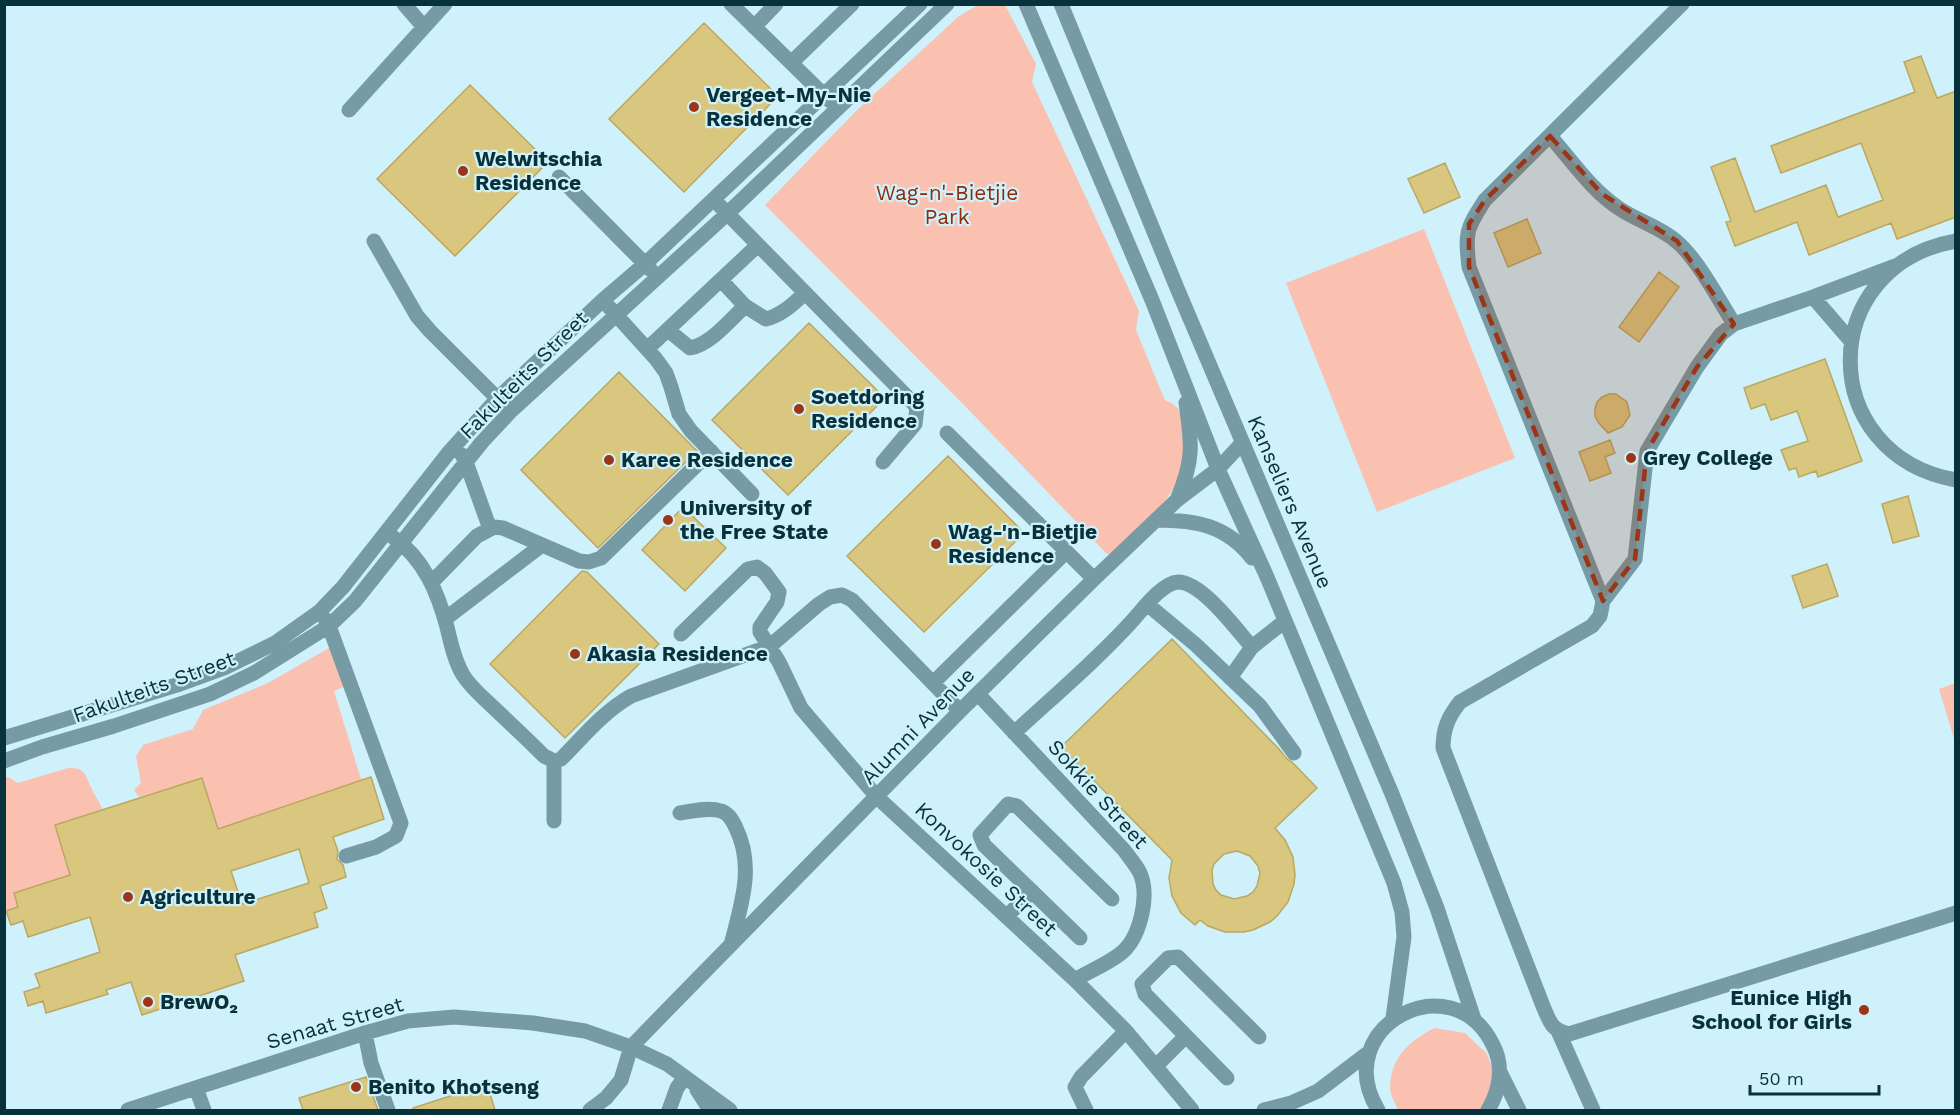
<svg xmlns="http://www.w3.org/2000/svg" width="1960" height="1115" font-family="'Work Sans',sans-serif">
<style>
.green{fill:#fac1b1}
.building{fill:#d9c77f;stroke:#baa861;stroke-width:1.5;fill-rule:evenodd}
.lines{fill:none;stroke-linecap:round;stroke-linejoin:round}
.minor{stroke:#769ba4;stroke-width:15}
.marked{fill:#9c3517;fill-opacity:0.2;stroke:#9c3517;stroke-width:4.5;stroke-dasharray:12 8;stroke-linejoin:round}
.poi-dot{fill:#9c3517;stroke:#cff1fb;stroke-width:2}
.labels{text-anchor:middle;stroke-width:4.5;stroke-linejoin:round;paint-order:stroke}
.poi-label{font-size:21px;font-weight:bold;fill:#08323b;stroke:#cff1fb;text-anchor:start}
.park-label{font-size:21px;fill:#902b0b;stroke:#cff1fb}
.street-label{font-size:21px;fill:#08323b;stroke:#cff1fb}
</style>
<rect width="100%" height="100%" fill="#cff1fb"/>
<path class="green" d="M978 5H1005L1036 64 1032 82 1139 311 1136 330 1161 391 1165 400C1180 406 1181 413 1184 428 1198 483 1147 519 1113 554H1107L964 405 765 205 856 111 959 16Z
M1424 229 1515 458 1377 512 1286 283Z
M336 644 348 685 334 691 361 779 371 777 215 830 213 812 202 778 139 797 134 790 141 783 136 756 143 745 193 729 203 710 268 683Z
M1955 683H1956L1955 742 1939 689Z
M68 768C86 768 84 773 91 787 94 795 99 800 102 809L55 825 65 858 75 874 18 907 5 912 4 778 8 777 18 783Z
M1434 1028 1465 1033 1487 1054 1497 1081 1488 1104 1480 1110H1398C1396 1104 1390 1095 1390 1088 1391 1056 1409 1042 1434 1028Z"/>
<path class="building" d="M704 23 778 96 684 192 609 119Z
M1921 56 1937 98 1956 91V217L1897 239 1891 223 1809 255 1797 222 1735 246 1726 222 1731 221 1711 167 1735 158 1755 212 1826 185 1838 217 1883 200 1861 143 1781 173 1771 146 1915 92 1904 62Z
M470 85 548 162 455 256 377 179Z
M1445 163 1460 197 1424 213 1408 179Z
M1527 219 1541 253 1508 267 1494 233Z
M1659 272 1679 287 1639 342 1619 327Z
M809 323 885 398 788 495 712 420Z
M1825 359 1862 461 1818 477 1816 471 1799 477 1796 468 1789 470 1781 450 1808 441 1797 411 1771 420 1765 404 1751 409 1744 388Z
M619 372 697 451 598 548 521 470Z
M1609 394H1616L1627 402 1630 415 1622 427 1608 433 1598 422 1595 416V409L1597 402 1602 397Z
M1610 440 1615 453 1605 457 1611 473 1590 481 1579 452Z
M948 456 1024 533 924 632 847 556Z
M1908 496 1919 536 1893 543 1882 504Z
M683 507 726 548 685 591 642 550Z
M1827 564 1838 596 1803 608 1792 576Z
M582 571 587 572 659 644 565 738 490 664Z
M1172 639 1279 749 1287 759 1292 762 1317 788 1275 828 1285 840 1293 857 1295 875 1294 884 1288 902 1277 916 1270 922 1253 930 1244 932H1225L1208 926 1200 920 1195 925 1181 913 1172 896 1169 878 1172 860 1061 747ZM1237 851 1250 856 1258 866 1260 873 1257 886 1253 892 1247 896 1234 899 1221 895 1216 890 1213 884 1212 870 1214 864 1224 854Z
M371 777 384 819 333 837 338 851 337 859 343 865 346 877 320 886 327 908 314 913 318 927 235 955 244 981 142 1015 131 982 106 990 108 994 46 1013 43 1001 28 1006 24 992 40 987 35 974 100 952 90 917 28 937 23 921 11 925 6 911 18 907 14 893 70 875 55 825 202 778 218 829ZM299 849 309 883 242 904 231 871Z
M366 1077 378 1110H303L299 1098Z
M487 1084 495 1110H413V1108Z"/>
<g class="lines">
<path class="minor" d="M404 4 423 26
M731 4 830 101
M1026 4 1152 300 1218 469 1267 577 1394 883 1402 912 1404 937 1393 1018
M1061 4 1177 288 1392 794 1437 908 1474 1019
M1682 4 1485 200C1466 229 1465 233 1469 267L1603 601 1600 616 1592 626 1460 702C1448 717 1443 729 1443 748L1543 1006C1550 1022 1551 1030 1569 1034L1956 913
M754 27 776 4
M792 62 852 4
M349 110 445 4
M1550 136C1572 161 1592 191 1620 209 1638 221 1660 227 1676 241 1697 258 1719 300 1734 324
M559 177 651 270
M720 206 917 407 915 424 883 462
M374 241 417 316 430 331 504 405
M1956 241C1815 266 1815 455 1956 480
M721 280 745 306 766 319C782 315 793 304 805 293
M1813 297 1851 341
M609 307 656 359 666 373 671 387 679 414 691 431 752 494
M668 330 690 348C711 344 730 320 745 306
M647 349 758 245
M947 433 1094 579
M462 455 466 462 490 529
M1177 500C1194 460 1192 445 1186 403
M1156 520C1196 520 1226 525 1252 558
M394 538C424 559 438 593 447 627 451 643 454 660 463 675 471 688 484 698 494 708 511 724 528 740 544 756L554 761 561 759C583 737 603 712 631 696L770 646 819 604 830 597 842 595 852 600 960 711
M431 583 477 536 494 527 503 528 579 561 589 562 601 558 711 451
M1603 601 1635 559 1647 451 1697 367 1721 334 1734 324 1813 297 1895 266
M1147 604 1196 645 1260 706 1294 753
M325 619 329 626 401 823 396 836 376 847 346 856
M445 619 542 545
M681 634 748 569 757 567 765 573 779 592 777 602 760 627V632L779 662 801 708 877 797 1075 980 1126 1031 1192 1110
M1230 678 1252 647 1285 621
M933 683 1066 552
M978 694 1124 850C1129 857 1136 865 1140 873 1150 896 1140 939 1120 954 1107 964 1090 971 1075 980
M1014 733C1054 696 1097 660 1133 620 1143 609 1162 583 1178 582 1202 582 1236 629 1252 647
M4 738 180 684 224 668 275 643 320 611 343 587 450 451 497 399 603 300 645 264 920 4
M4 761 42 747 114 726 210 694 254 673 329 626 355 601 482 442 511 411 728 213 947 4
M680 813C692 811 709 807 721 811 728 813 733 821 736 828 755 867 741 905 731 945
M554 821V761
M1007 916 1032 891
M1080 938 984 845 980 835 1008 804 1017 806 1112 899
M1558 1031 1593 1110
M365 1033 371 1063 388 1110
M1156 1066 1186 1036
M1500 1072 1519 1110
M1227 1078 1145 994 1142 984 1168 958 1178 957 1259 1037
M196 1088 204 1110
M697 1090 710 1110
M128 1110 365 1033 408 1021 454 1017 533 1023 585 1031 631 1047 667 1064 730 1110
M590 1110 606 1098 621 1080 631 1047 667 1010 960 711 1094 579 1177 500 1218 469 1242 443
M669 1110 677 1088 685 1077
M1086 1110 1075 1087 1081 1077 1126 1031
M1264 1110 1291 1103 1318 1091 1368 1053
M1378 1110C1328 1027 1452 961 1493 1045 1504 1066 1500 1090 1488 1110"/>
</g>
<path class="marked" d="M1550 136 1602 194 1677 241 1734 324 1697 367 1647 451 1635 559 1603 601 1469 267V224L1485 200Z"/>
<g class="poi-dot">
<circle cx="694" cy="107" r="6"/>
<circle cx="463" cy="171" r="6"/>
<circle cx="799" cy="409" r="6"/>
<circle cx="1631" cy="458" r="6"/>
<circle cx="609" cy="460" r="6"/>
<circle cx="668" cy="520" r="6"/>
<circle cx="936" cy="544" r="6"/>
<circle cx="575" cy="654" r="6"/>
<circle cx="128" cy="897" r="6"/>
<circle cx="148" cy="1002" r="6"/>
<circle cx="1864" cy="1010" r="6"/>
<circle cx="356" cy="1087" r="6"/>
</g>
<g class="labels">
<g class="poi-label">
<text x="706" y="102">Vergeet-My-Nie<tspan x="706" dy="24">Residence</tspan></text>
<text x="475" y="166">Welwitschia<tspan x="475" dy="24">Residence</tspan></text>
<text x="811" y="404">Soetdoring<tspan x="811" dy="24">Residence</tspan></text>
<text x="1643" y="465">Grey College</text>
<text x="621" y="467">Karee Residence</text>
<text x="680" y="515">University of<tspan x="680" dy="24">the Free State</tspan></text>
<text x="948" y="539">Wag-'n-Bietjie<tspan x="948" dy="24">Residence</tspan></text>
<text x="587" y="661">Akasia Residence</text>
<text x="140" y="904">Agriculture</text>
<text x="1852" y="1005" text-anchor="end">Eunice High<tspan x="1852" dy="24">School for Girls</tspan></text>
<text x="160" y="1009">BrewO₂</text>
<text x="368" y="1094">Benito Khotseng</text>
</g>
<g class="park-label">
<text x="947" y="200">Wag-n'-Bietjie<tspan x="947" dy="24">Park</tspan></text>
</g>
<g class="street-label">
<text transform="translate(524 375) rotate(-45)" y="7">Fakulteits Street</text>
<text transform="translate(1290 502) rotate(67)" y="7">Kanseliers Avenue</text>
<text transform="translate(154 687) rotate(-20)" y="7">Fakulteits Street</text>
<text transform="translate(918 726) rotate(-46)" y="7">Alumni Avenue</text>
<text transform="translate(1098 794) rotate(48)" y="7">Sokkie Street</text>
<text transform="translate(986 869) rotate(43)" y="7">Konvokosie Street</text>
<text transform="translate(335 1023) rotate(-16)" y="7">Senaat Street</text>
</g>
</g>
<rect width="1960" height="1115" fill="none" stroke="#08323b" stroke-width="12"/>
<path d="M1750 1085v9h129v-9" fill="none" stroke="#08323b" stroke-width="3"/>
<text x="1759" y="1085" font-size="18" fill="#08323b" stroke="#cff1fb" stroke-width="4.5" paint-order="stroke">50 m</text>
</svg>
